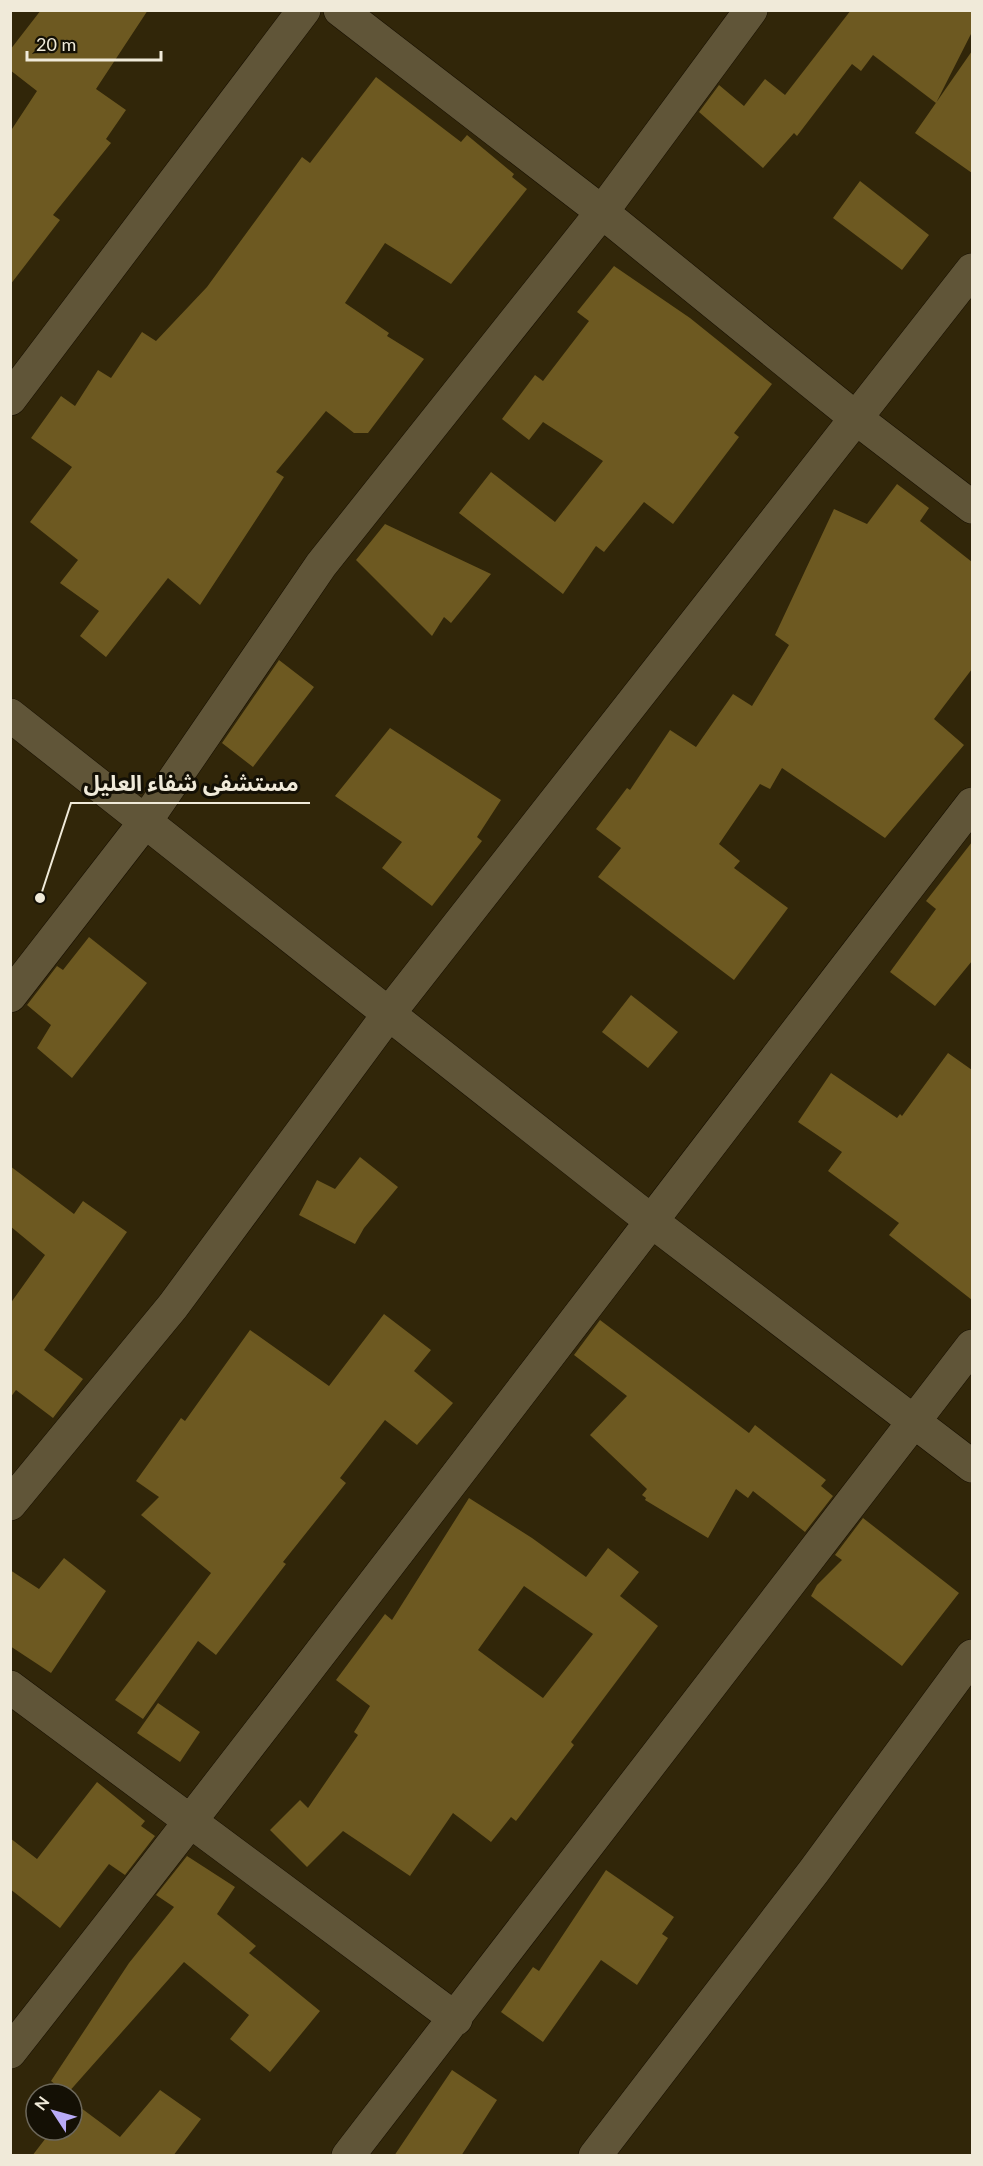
<svg xmlns="http://www.w3.org/2000/svg" width="983" height="2166" font-family="Lato,'Noto Sans Arabic',sans-serif">
<style>
.building{fill:#6d5921;fill-rule:evenodd}
.lines{fill:none;stroke-linecap:round;stroke-linejoin:round}
.minor-casing{stroke:#170f00;stroke-width:34}
.minor{stroke:#605538;stroke-width:33}
.leader{fill:none;stroke:#f0ead9;stroke-width:2}
.callout-dot{fill:#f0ead9;stroke:#141005;stroke-width:2}
.callout-label{font-size:22px;text-anchor:middle;font-weight:bold;fill:#f0ead9;stroke:#141005;stroke-width:6;stroke-linejoin:round;paint-order:stroke}
</style>
<rect width="100%" height="100%" fill="#312609"/>
<path class="building" d="M41 10H148L96 89 126 110 106 139 111 143 53 215 60 220 10 285V132L37 91 10 70V50Z
M851 10H972V32L936 103 873 55 861 71 852 64 797 136 794 133 763 168 699 112 719 85 744 106 765 79 785 95Z
M972 51V173L915 133Z
M376 77 461 142 467 135 514 174 512 177 527 189 451 284 385 243 345 303 389 333 387 336 424 359 368 433H354L326 411 276 472 284 477 200 605 168 578 106 657 80 636 99 611 60 583 78 560 30 522 72 467 31 438 61 396 75 406 98 370 111 378 142 332 156 341 207 287 302 157 310 163Z
M860 181 929 235 902 270 833 218Z
M614 266 690 318 772 384 734 433 739 437 673 524 644 502 604 552 596 546 563 594 459 513 491 472 555 522 603 461 543 422 529 440 502 419 535 375 543 381 589 321 577 312Z
M897 484 929 508 920 521 972 562V669L934 719 964 745 885 838 782 768 770 789 760 784 719 844 740 861 734 868 788 908 734 980 598 877 621 848 596 829 627 788 630 790 670 730 696 747 733 694 752 706 789 645 775 635 834 509 867 524Z
M385 524 491 574 451 623 444 617 432 636 356 560Z
M279 660 314 687 253 767 222 743Z
M390 728 501 800 477 837 482 841 432 906 382 868 402 842 335 796Z
M972 842V961L935 1006 890 972 936 909 926 901Z
M89 937 147 983 72 1078 37 1048 51 1025 27 1005 57 966 63 970Z
M631 995 678 1032 648 1068 602 1032Z
M948 1053 972 1070V1300L889 1235 899 1223 828 1171 842 1152 798 1122 831 1073 897 1118 900 1114 902 1116Z
M360 1157 398 1187 364 1228 355 1244 299 1215 317 1180 335 1189Z
M10 1166 74 1214 83 1201 127 1232 44 1350 83 1379 53 1418 16 1390 10 1398V1304L45 1255 10 1226Z
M384 1314 431 1350 414 1371 453 1403 417 1445 385 1420 340 1478 346 1483 283 1562 286 1564 216 1655 198 1641 143 1719 115 1700 211 1573 141 1515 159 1497 136 1481 181 1418 185 1421 250 1330 329 1386Z
M600 1320 749 1433 755 1425 826 1480 821 1486 833 1496 805 1532 753 1491 748 1498 736 1489 708 1538 645 1500 646 1498 642 1495 647 1489 590 1435 627 1396 574 1355Z
M469 1498 532 1538 586 1577 608 1548 639 1572 620 1596 658 1626 571 1742 574 1745 516 1821 511 1817 491 1842 453 1813 410 1876 343 1831 307 1867 270 1830 300 1800 308 1808 358 1735 354 1732 370 1706 336 1680 385 1614 392 1620ZM524 1586 593 1634 543 1698 478 1650Z
M863 1518 959 1593 902 1666 811 1596 817 1585 842 1560 835 1555Z
M64 1558 106 1591 51 1673 10 1646V1570L39 1589Z
M158 1703 200 1732 180 1762 137 1733Z
M97 1782 145 1821 141 1826 155 1836 125 1875 109 1864 60 1928 10 1889V1838L37 1859Z
M187 1856 235 1887 217 1914 256 1946 249 1953 320 2011 270 2072 230 2039 249 2015 184 1962 67 2094 51 2081 129 1963 174 1907 156 1895Z
M606 1870 674 1917 662 1934 668 1938 637 1985 601 1960 543 2042 501 2012 533 1967 539 1971Z
M452 2070 497 2100 461 2156H394Z
M160 2090 201 2119 173 2156H32L52 2130H72L73 2102 120 2137Z"/>
<g class="lines">
<g class="minor-casing">
<path id="minor" d="M340 10 602 212 857 419 972 507
M10 399 304 10
M10 715 650 1220 972 1466
M10 996 145 822 321 565 602 212 751 10
M10 1504 173 1306 390 1012 972 270
M10 1687 456 2019
M10 2052C335 1639 651 1219 972 804
M348 2156 972 1346
M595 2156 814 1871 972 1656"/>
</g>
<use href="#minor" class="minor"/>
</g>
<path class="leader" d="M40 898L71 803H310"/>
<circle class="callout-dot" cx="40" cy="898" r="6"/>
<g class="callout-label">
<text x="191" y="791">مستشفى شفاء العليل</text>
</g>
<rect width="983" height="2166" fill="none" stroke="#f0ead9" stroke-width="24"/>
<g transform="translate(54 2112) rotate(306)"><circle r="28" fill="#141005" stroke="#6c675a" stroke-width="1.5"/>
<path d="M0-4.5L10 22L0 15L-10 22Z" fill="#b9abf7"/>
<text y="-9" font-size="16" font-weight="bold" text-anchor="middle" fill="#f0ead9">N</text>
</g>
<path d="M27 51v9h134v-9" fill="none" stroke="#f0ead9" stroke-width="3"/>
<text x="36" y="51" font-size="18" fill="#f0ead9" stroke="#141005" stroke-width="4.5" paint-order="stroke">20 m</text>
</svg>
